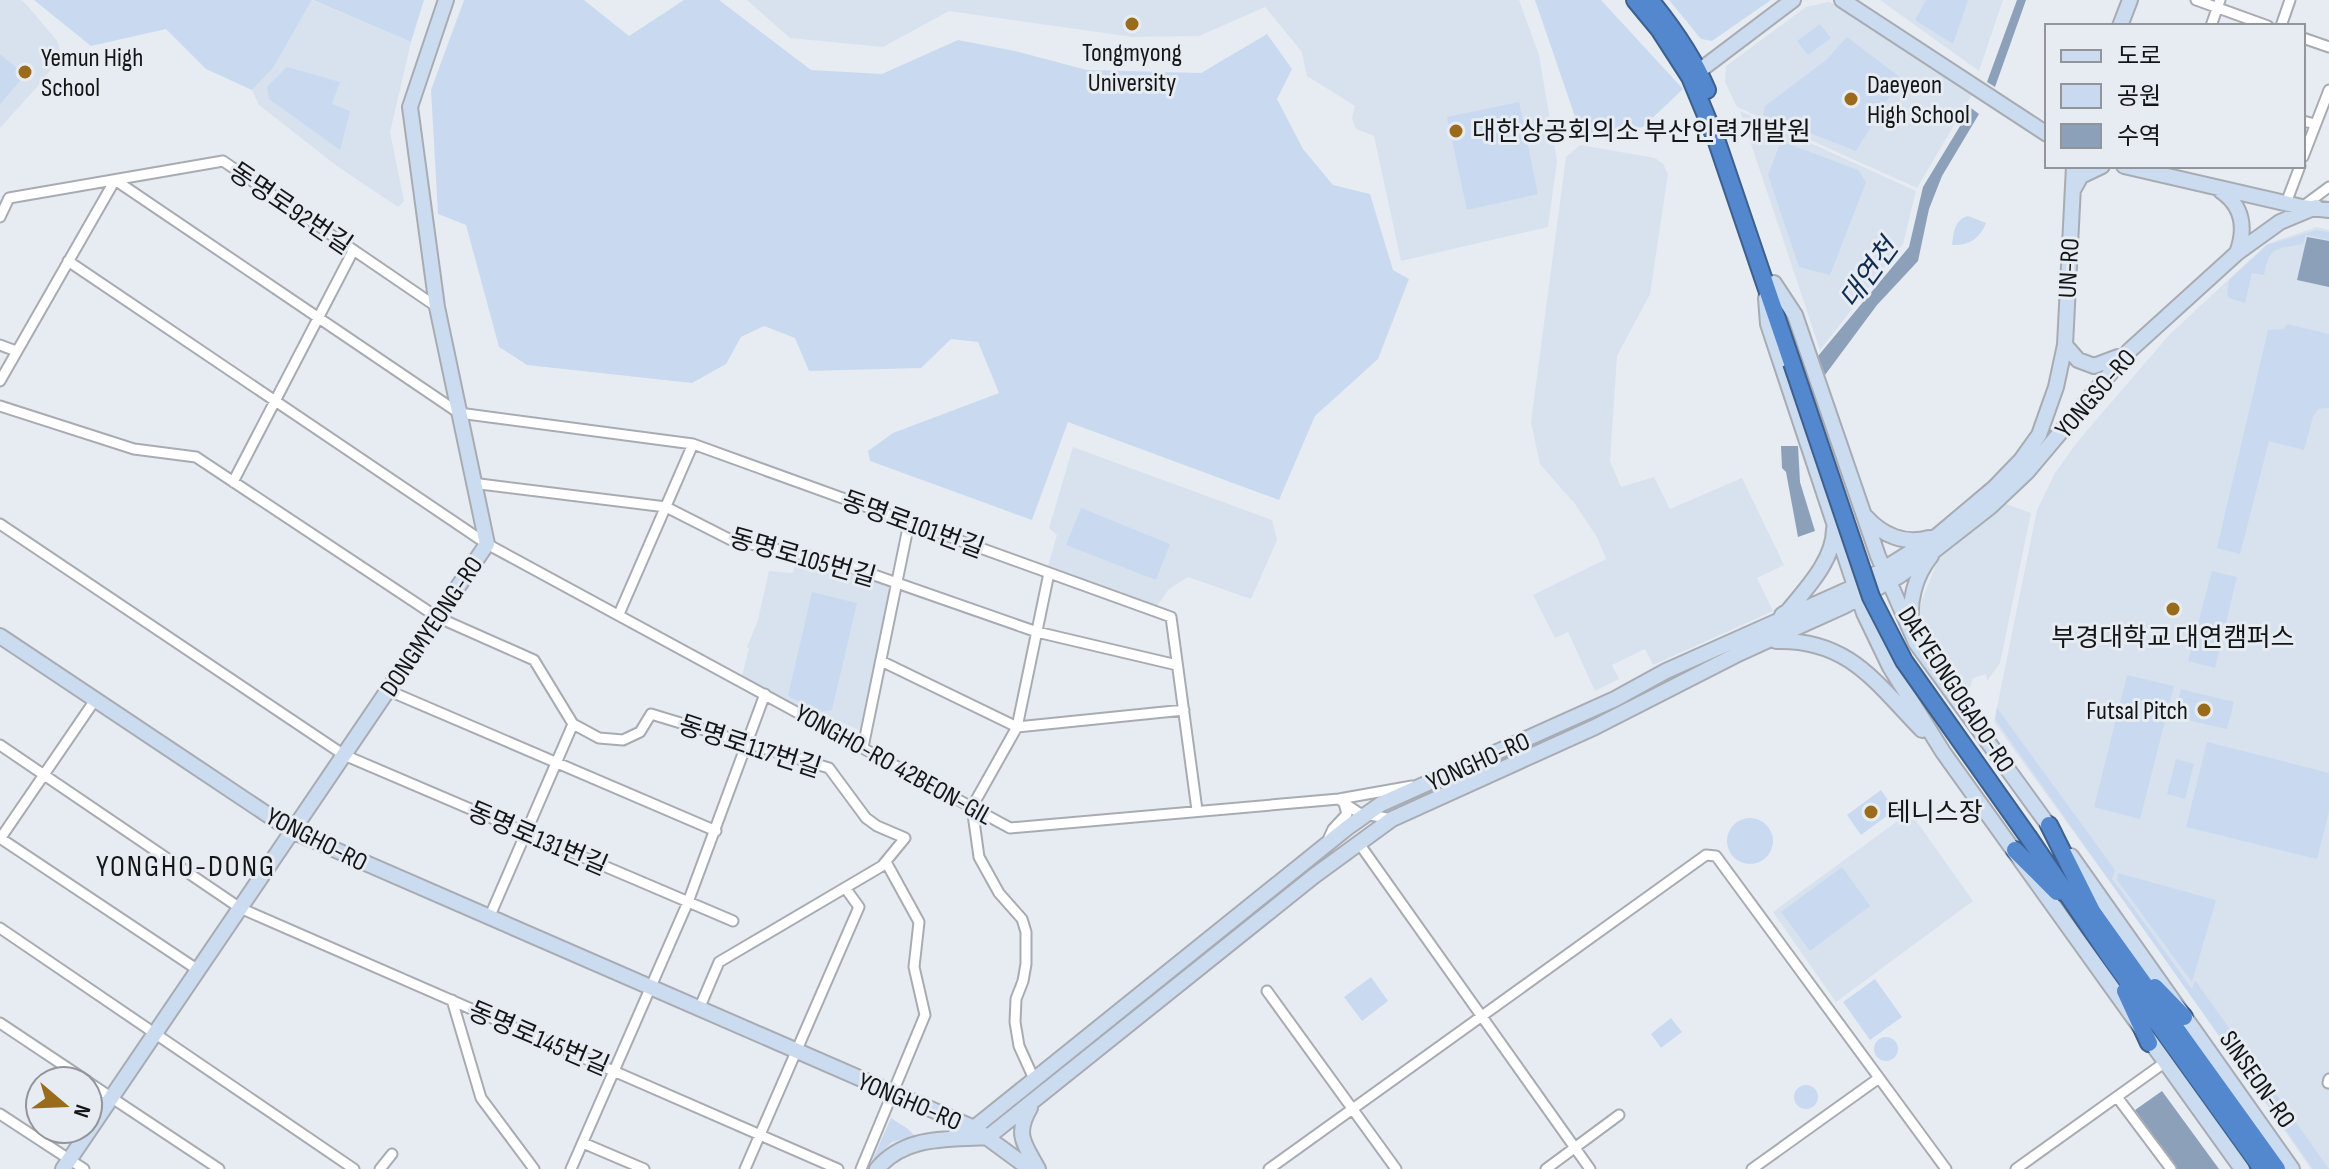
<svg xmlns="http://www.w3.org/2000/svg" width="2329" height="1169" font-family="'Sofia Sans Condensed','Noto Sans KR',sans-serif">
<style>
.built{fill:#d8e1ee}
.green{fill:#c9daf0}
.water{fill:#8da0ba}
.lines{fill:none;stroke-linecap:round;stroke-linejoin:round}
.street-casing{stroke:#a8acb2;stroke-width:13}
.secondary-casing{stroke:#a8acb2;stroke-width:18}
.highway-casing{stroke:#3d608e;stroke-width:20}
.street{stroke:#fff;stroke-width:9}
.secondary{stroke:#cbdbf0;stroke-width:14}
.highway{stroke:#5388ce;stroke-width:16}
.highway-bridge-casing{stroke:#3d608e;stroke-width:20;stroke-linecap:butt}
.highway-bridge{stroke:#5388ce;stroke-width:16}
.poi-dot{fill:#996b1b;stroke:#e7ecf2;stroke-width:3}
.labels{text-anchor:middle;stroke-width:6;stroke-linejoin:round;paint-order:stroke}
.poi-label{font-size:26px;fill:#131517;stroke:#e7ecf2;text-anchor:start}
.street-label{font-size:26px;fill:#131517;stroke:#e7ecf2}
.water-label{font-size:28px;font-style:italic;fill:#0f2b4e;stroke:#e7ecf2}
.quarter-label{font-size:30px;letter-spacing:2px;fill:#131517;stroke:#e7ecf2}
</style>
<rect width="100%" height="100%" fill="#e7ecf2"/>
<path class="built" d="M0 0H21L26 4 58 42 61 56 37 87 0 128Z
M312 0 411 42 390 132 404 201 398 207 337 166 259 105 252 90 273 68Z
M747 0H1519L1539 55 1557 161 1548 227 1401 261 1374 136 1356 129 1352 118 1355 106 1307 76 1302 52 1265 7 1199 36 1133 37 949 11 883 47 790 38Z
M1880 0H2003L1979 71Z
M1828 2 1846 7 1974 91 1917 188 1737 107 1725 82 1726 66 1806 7Z
M1740 111 1916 191 1903 244 1820 350Z
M1580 145 1655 158 1663 164 1668 174 1650 294 1617 356 1610 461 1621 487 1654 477 1670 509 1742 478 1784 565 1757 578 1773 611 1653 665 1645 649 1612 665 1619 679 1595 691 1568 632 1555 638 1533 595 1606 559 1597 537 1575 504 1540 464 1531 422 1566 157Z
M2317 227 2329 230V1169H2311L2173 969 1994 722 2037 510 2055 473 2078 441 2170 334 2267 244Z
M1073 447 1272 520 1277 540 1251 599 1188 577 1169 589 1157 606 1048 566 1057 535 1049 528Z
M2003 503 2031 513 2000 663 1987 681 1986 674 1973 678 1969 691 1963 693 1925 646 1917 630 1922 600 1938 560Z
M797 558 834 566 891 586 861 731 839 721 825 722 742 676 749 648 747 647 758 620 769 571 793 573Z
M1910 812 1973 901 1836 1002 1773 912Z"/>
<path class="green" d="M34 0H312L273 68 252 90 206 69 166 29 91 46Z
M313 0H424L411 42Z
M464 0H584L629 36 684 0H719L811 70 882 74 958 40 1015 51 1087 70 1201 73 1267 34 1292 69 1277 99 1303 149 1333 185 1370 194 1393 270 1409 279 1378 359 1315 416 1279 500 1068 422 1032 520 870 461 868 451 893 433 999 393 978 342 951 339 921 368 809 371 795 338 764 326 741 337 726 364 692 383 527 365 499 347 466 225 438 214 431 90Z
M1535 0H1601L1683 89 1643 127 1583 140Z
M1669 0H1771L1712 41 1701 39Z
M1926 0H1968L1953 44 1915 20Z
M1820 24 1831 38 1808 55 1797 41Z
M1847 37 1901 78 1856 151 1763 115 1765 106 1826 60Z
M0 54 25 75 0 104Z
M287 67 340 82 332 104 350 111 340 150 269 99 267 87Z
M1519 102 1538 194 1467 210 1447 117Z
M1781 141 1858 170 1866 182 1830 275 1799 267 1768 175Z
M1968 216 1986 223C1980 239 1968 246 1952 245 1954 232 1954 220 1968 216Z
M2317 230 2329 232V240L2306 235 2303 244C2275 250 2270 245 2264 275L2252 273 2245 303 2229 298 2227 294 2229 280 2267 245Z
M2287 324 2329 334V408L2318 409 2313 417 2304 450 2269 441 2240 554 2217 548 2268 330 2284 329Z
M1081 508 1170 544 1156 580 1066 545Z
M2212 571 2237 577 2215 668 2188 661Z
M812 592 857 603 832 710 819 712 788 696Z
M2127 675 2174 686 2140 819 2094 807Z
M2181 689 2234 702 2227 729 2174 717Z
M1997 708 2115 870 2112 879 2122 892 2192 989 2195 980 2329 1169H2313L1995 719Z
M2207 742 2329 773V812L2317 859 2186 827Z
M2176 759 2194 764 2185 799 2167 794Z
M1881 790 1895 810 1861 835 1847 815Z
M1727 841a23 23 0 1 1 46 0a23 23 0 1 1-46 0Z
M1842 867 1870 906 1810 951 1781 912Z
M2118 873 2216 900 2192 982 2117 880Z
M1371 977 1388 1001 1362 1021 1344 997Z
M1875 979 1902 1017 1870 1040 1843 1002Z
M1671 1018 1682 1032 1661 1048 1651 1034Z
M1874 1049a12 12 0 1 1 24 0a12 12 0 1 1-24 0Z
M1794 1097a12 12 0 1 1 24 0a12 12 0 1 1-24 0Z
M891 1118 908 1129 915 1136 892 1142 871 1163Z"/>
<path class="water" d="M2017 0H2026L1995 87 1987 82Z
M1971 108 1979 114 1942 176 1929 209 1918 261 1877 305 1825 375 1818 356 1909 247 1923 187Z
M2307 237 2329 241V287L2297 280Z
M1781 446H1798L1800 482 1815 531 1798 537 1786 472 1782 468Z
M2162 1091 2219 1169H2177L2135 1110Z"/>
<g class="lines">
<g class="street-casing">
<path id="street" d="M2196 0 2268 26
M2211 26 2220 0
M2281 26 2290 0
M2303 38 2329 47
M2303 121 2315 124
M2303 157 2329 90
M2286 203 2300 166
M2302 207 2329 187
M0 217 9 198 223 161 437 307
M68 261 487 544 1010 828 1339 799 1412 786
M0 345 16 351
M0 381 115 180 459 413 693 444 1171 617 1197 810
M0 406 134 449 196 457 437 617 534 660 573 724 599 738 623 740 640 732 651 714 829 768 866 818 877 826 905 838 882 866 719 962 699 1009
M233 482 353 251
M472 483 666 507 731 540 834 561 1037 632 1177 665
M0 524 344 755 733 921
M619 614 693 444
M881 661 1017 727 1184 710
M387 690 716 831
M0 745 240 908 838 1169
M863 747 909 523
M1344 803 1359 813 1392 819
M0 838 198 970
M0 839 95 700
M1327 842 1333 829 1347 814 1344 803 1339 799
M1358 842 1590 1169
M489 918 573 724
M0 928 354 1169
M1267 991 1396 1169
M452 1000 481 1098 534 1169
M0 1023 87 1081
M1034 1079 1019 1046 1015 1022 1016 999 1023 981 1026 964V932L1022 919 999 893 979 857 972 807 1017 727 1049 573
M88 1082 219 1169
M2328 1083 2329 1079
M2117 1097 2171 1169
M0 1114 84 1169
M583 1143 644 1169
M380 1169 392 1154
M571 1169 688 902 765 694
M745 1169 859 907 846 889
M861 1169 925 1015 914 967 919 922 886 862
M1269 1169 1706 855 1716 856 1946 1169
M1546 1169 1619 1115
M1752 1169 1879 1078
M2016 1169 2164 1063"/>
</g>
<g class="secondary-casing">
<path id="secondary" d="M1842 0 2047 134
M2120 26 2130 0
M1699 71 1793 0
M2124 166 2302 207 2329 210
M2073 190 2081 176 2102 166
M2221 191C2243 206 2246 229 2237 253
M1774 283 1795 315 1878 556 1916 643 2054 833
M1766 298 1768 324 1864 613 1890 667 1943 752 2242 1169
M2065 345 2078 360 2094 366 2118 357
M1866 517C1882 535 1905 545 1929 538
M1782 615 1788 611C1806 589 1834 560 1834 529
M1912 627C1908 602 1915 576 1931 556
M0 636 292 831 974 1128 1030 1169
M1776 641C1849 639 1876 683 1922 730
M2071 856 2292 1169
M1030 1108C1014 1135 1025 1145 1038 1169
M955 1136 974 1128 1347 828 1381 804 1615 699 1666 671 1856 586 1937 536 1994 488 2021 460 2039 435 2056 387 2065 345 2074 166
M63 1169 487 544 437 307 410 107 446 0
M877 1169C905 1135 947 1140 988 1137L1314 876 1392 819 1595 727 1740 653 1844 606 1899 576 1935 550 1990 507 2027 472 2129 351 2237 253 2280 222 2316 207"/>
</g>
<g class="highway-casing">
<path id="highway" d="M1635 0 1659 29 1690 77 1717 142 1792 363
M1650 0C1673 28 1693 57 1707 90
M2049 825 2093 913 2277 1169
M2029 838 2110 957 2262 1169
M2015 850 2057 892
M2155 987 2184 1017
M2125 991 2149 1043"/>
</g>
<use href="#street" class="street"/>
<use href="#secondary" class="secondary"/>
<use href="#highway" class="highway"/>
<g class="highway-bridge-casing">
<path id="highway-bridge" d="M1792 363 1871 597 1904 661 2029 838"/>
</g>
<use href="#highway-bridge" class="highway-bridge"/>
</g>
<g class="poi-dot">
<circle cx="1132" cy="24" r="8"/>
<circle cx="25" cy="72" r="8"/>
<circle cx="1851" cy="99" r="8"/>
<circle cx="1456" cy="131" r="8"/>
<circle cx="2173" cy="609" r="8"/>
<circle cx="2204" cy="710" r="8"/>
<circle cx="1871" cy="812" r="8"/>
</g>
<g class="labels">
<g class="poi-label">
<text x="1132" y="61" text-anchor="middle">Tongmyong<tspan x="1132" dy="30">University</tspan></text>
<text x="41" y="66">Yemun High<tspan x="41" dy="30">School</tspan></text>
<text x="1867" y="93">Daeyeon<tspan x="1867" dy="30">High School</tspan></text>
<text x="1472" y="140">대한상공회의소 부산인력개발원</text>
<text x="2173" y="646" text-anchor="middle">부경대학교 대연캠퍼스</text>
<text x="2188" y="719" text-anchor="end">Futsal Pitch</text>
<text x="1887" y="821">테니스장</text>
</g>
<g class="street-label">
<text transform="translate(291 208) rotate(34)" y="9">동명로92번길</text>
<text transform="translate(2068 268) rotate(-87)" y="9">UN-RO</text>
<text transform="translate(2095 393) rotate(-49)" y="9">YONGSO-RO</text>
<text transform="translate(913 524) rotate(20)" y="9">동명로101번길</text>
<text transform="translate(803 557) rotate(16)" y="9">동명로105번길</text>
<text transform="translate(431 626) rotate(-56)" y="9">DONGMYEONG-RO</text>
<text transform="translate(1957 689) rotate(57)" y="9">DAEYEONGOGADO-RO</text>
<text transform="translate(750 746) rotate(18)" y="9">동명로117번길</text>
<text transform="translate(1478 761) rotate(-24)" y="9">YONGHO-RO</text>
<text transform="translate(894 764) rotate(29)" y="9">YONGHO-RO 42BEON-GIL</text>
<text transform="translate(538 838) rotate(23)" y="9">동명로131번길</text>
<text transform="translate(317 839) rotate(27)" y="9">YONGHO-RO</text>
<text transform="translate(539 1038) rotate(23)" y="9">동명로145번길</text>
<text transform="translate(2258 1079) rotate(55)" y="9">SINSEON-RO</text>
<text transform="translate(910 1101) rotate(23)" y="9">YONGHO-RO</text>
</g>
<g class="water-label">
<text transform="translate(1868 273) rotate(-54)" y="10">대연천</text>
</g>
<g class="quarter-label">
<text x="186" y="876">YONGHO-DONG</text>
</g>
</g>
<rect x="2045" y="24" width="260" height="144" fill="#e7ecf2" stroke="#92969a" stroke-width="2"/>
<rect x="2061" y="50" width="40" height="12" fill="#cbdbf0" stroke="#92969a" stroke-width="2"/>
<text x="2117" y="64" font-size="24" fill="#131517">도로</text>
<rect x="2061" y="84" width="40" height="24" fill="#c9daf0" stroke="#92969a" stroke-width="2"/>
<text x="2117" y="104" font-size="24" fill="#131517">공원</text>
<rect x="2061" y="124" width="40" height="24" fill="#8da0ba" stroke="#92969a" stroke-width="2"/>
<text x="2117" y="144" font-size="24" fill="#131517">수역</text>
<g transform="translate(64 1105) rotate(109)"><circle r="38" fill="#e7ecf2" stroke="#92969a" stroke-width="2"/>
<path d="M0-6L14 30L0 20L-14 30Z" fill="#996b1b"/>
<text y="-12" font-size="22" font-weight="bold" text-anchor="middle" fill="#131517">N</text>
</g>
</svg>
